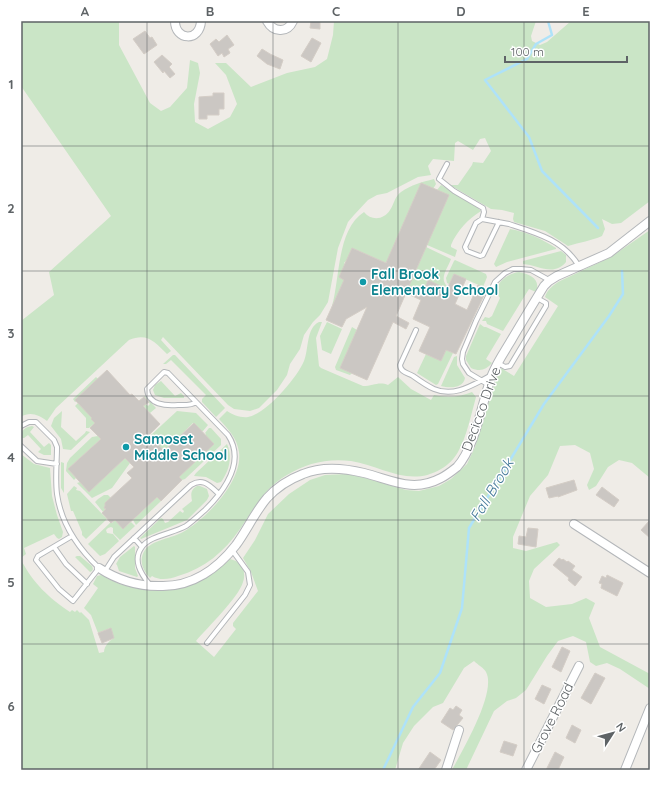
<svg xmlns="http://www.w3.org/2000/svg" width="671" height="791" font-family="Quicksand,sans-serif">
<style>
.green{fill:#cae5c6}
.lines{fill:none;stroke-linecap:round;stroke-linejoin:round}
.stream{stroke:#aee2f9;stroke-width:2.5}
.building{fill:#cbc7c3;stroke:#d4cdc6}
.service-casing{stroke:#b4b7ba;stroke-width:6}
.minor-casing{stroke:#b4b7ba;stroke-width:10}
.service{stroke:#fff;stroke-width:4}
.minor{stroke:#fff;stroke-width:8}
.grid{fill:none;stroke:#5e6366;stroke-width:1;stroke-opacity:0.55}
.culture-dot{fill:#0f9aa8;stroke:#fff;stroke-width:1.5}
.labels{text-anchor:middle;stroke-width:3;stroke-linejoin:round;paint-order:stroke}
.culture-label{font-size:14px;font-weight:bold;fill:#0d838f;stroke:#fff;text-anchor:start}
.street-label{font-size:14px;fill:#5e6366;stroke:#fff}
.water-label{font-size:15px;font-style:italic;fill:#447999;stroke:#fff}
.neatline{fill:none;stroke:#5e6366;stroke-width:1.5}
.grid-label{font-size:13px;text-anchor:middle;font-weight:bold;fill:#5e6366}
</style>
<rect width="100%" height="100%" fill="#efece7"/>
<path class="green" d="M21 21H119V45L150 103 161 111 170 107 187 88 190 60 198 63 200 73 194 104 195 122 208 129 230 117 237 104 226 75 215 63H226L251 87 287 73 315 67 327 59 333 35 334 21H536L531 36 532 41 540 45 547 42 571 21H650V201L621 223 612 224 602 219 605 229 602 236C591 241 580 242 568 246L545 231 514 222 513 219 514 213 502 210 491 209 450 185H458L472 165 473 162 483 163 491 151 485 138 480 139 473 150 458 141 455 143 454 161 433 159 428 166 431 175 418 177 387 193 377 195 368 200 354 215 348 222 338 248 328 302 320 315 313 322 304 335 300 349 290 364 287 375 277 390 259 408 250 411 234 409 228 405 163 337 161 340 171 351 167 354C155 342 147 332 129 340L56 408 47 421C39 415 30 411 21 417V321L54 295 49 272 111 216 21 86Z
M434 179 436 184 433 189 386 263 352 248 347 262 346 261 344 263 346 265 342 273H341L339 277 359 286 342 285 326 320C328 315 331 311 332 306 340 278 337 229 364 212 371 221 384 220 390 210 394 204 395 196 401 192 411 185 422 182 434 179Z
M441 185 476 206 481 211C468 219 457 231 451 245V247L457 250 455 257 427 245 437 190Z
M510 229C527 232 542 239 556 248V249L507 262 496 267 494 264Z
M650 230V478L632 463 619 460 608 467 596 486 589 490 587 485 594 469 590 453 575 445 560 446 548 475 530 496 513 537V548L526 551 557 542 560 545 534 569 529 581 530 598 546 607 572 604 586 598 595 603 589 618 600 647 650 674V689L620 669 607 663 596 666 590 662 586 642 573 636 558 641 547 656 526 690 516 698 507 701 494 711 466 770H452C462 751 497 692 486 672 484 668 478 665 474 661L464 668 443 703 433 707 414 726 403 743 395 770H21V560C34 584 48 597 70 612L72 610 75 612 77 610 80 613 81 612 89 620 99 653 104 652C104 646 110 640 114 638L110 628 98 633 91 615 84 608 98 588 93 584 97 576 101 575C110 579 117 584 127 586 165 597 202 586 230 559L236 561 243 567C244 572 245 577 243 582 239 597 207 628 196 641L214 657 236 629 233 626V623L258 591 251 572 243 558 255 540 268 514 289 494 310 480 325 475 347 474 365 478 406 490 419 491 439 486 451 479 467 464 475 447 499 370 501 368 514 376 558 306 545 297C547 290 553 285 560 281L611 257Z
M426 247 451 259C448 268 438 279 448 287L447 289 428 281 423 293 409 286Z
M561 251 566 255V262C554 277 538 265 523 264V261Z
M455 260 486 274 487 277 483 287 454 274 449 284 447 283 446 278 454 261Z
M519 272C530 274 541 279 536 292L529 289 503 331 487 324 486 321H482L485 317 489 318 492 316 500 298 495 291C500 280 507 274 519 272Z
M319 322H322L316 338 319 366 321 368 363 386C373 386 379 381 388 385L398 377 411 389 431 400 434 395C447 398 460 397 472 392L476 397C471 415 467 436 458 452 454 459 448 465 441 469 409 488 383 466 351 461 328 458 306 463 287 475 264 488 254 509 240 529 224 552 205 568 178 576 170 579 160 581 152 576L150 578C143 571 138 560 145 550 152 540 173 538 183 532 206 519 243 481 239 452 237 438 228 429 219 419L227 411C233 415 241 418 248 417 266 414 297 378 304 361 309 349 306 328 319 322Z
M327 322 342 329 331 354 322 350 320 336Z
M480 324 484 327H486L501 334 486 359 492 363C486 370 480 372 471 368L466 360V356Z
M352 327 357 330 340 368 352 373 350 375 336 370 335 367Z
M446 350 453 353 438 384 436 385 417 373 426 354 441 361Z
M173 355H175L225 408 216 417 202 402V399L206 395 171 360 166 364H163Z
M457 356V365L465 378C463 389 449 388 441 386L454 357Z
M96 377 98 379 76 399 77 401 75 402 73 399Z
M161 381 175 396 181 393 184 396V398H164L155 395 153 390 155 385Z
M145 396 156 408 150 413 139 401 141 400 148 406 150 404 144 397Z
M78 403 92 418 91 419 95 423 89 428H86V418L75 406Z
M62 411 61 427 76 441 85 433 86 431 90 432 71 450 63 449 61 439 51 426 54 418Z
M177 411 196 413 208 425 203 431H201L193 423 164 451 150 436Z
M32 426 34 427 30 432 44 447 49 443 51 445V455H44L38 452 41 449 28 435 24 438H22C20 431 25 427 32 426Z
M209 428H211L221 439V445L185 479 182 480 179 477 206 434 205 433Z
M103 432 105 435 68 469 76 478 74 480 66 471 67 463 70 458 92 437 98 436Z
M227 444C233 457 229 471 221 482L217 483 206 477 194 476 196 473Z
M21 454 34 464 50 468 52 496 57 515 63 532 62 537 59 539 57 538 54 534 24 548 26 554 21 558Z
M125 458 130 463 112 488 92 498 77 483 80 482 89 492Z
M61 462 64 463V493L61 488Z
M74 486 77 488 76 490 80 491 107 519 86 539 82 535V532L73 511H71L67 494Z
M197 486H200L207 489 209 496 207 500 187 520 141 539 140 538 161 518 163 519 165 523 168 522 180 511 183 513 184 511 182 509 192 501C191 495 190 490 197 486Z
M104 495H108L111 498 104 508 106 509 103 512 95 502 98 499Z
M157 497 161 501 160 502 136 525 133 520Z
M115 520 123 529 131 522 135 526 120 540 113 533V528L111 527 108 528 106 530 107 533 113 534 119 541 105 554 100 556 88 544 111 522 112 523Z
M134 546 135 547V568L138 576 137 577 119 571 117 565 116 564 120 557Z
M77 556H80L92 566 93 569 92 571 90 572 75 557Z"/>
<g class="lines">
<path class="stream" d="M548 21 552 35 536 44 527 59 485 80 529 137 542 171 598 228
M383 770 413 707 440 673 462 608 469 528 544 404 609 316 623 294 622 271"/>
</g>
<path class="building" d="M311 21H320V29L310 28Z
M145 31 150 38 152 37 157 45 144 54 133 39Z
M227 35 234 45 228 49 230 53 224 57 222 53 218 56 210 44 216 39 219 42Z
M312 38 321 43 311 62 301 56Z
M262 49 270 54 283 60 280 69 267 64 257 56Z
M162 55 172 64 169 67 175 74 170 78 164 71 163 73 154 62Z
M213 93H224V109H219V115H207V119H199V97L213 96Z
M421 183 449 195 409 286 423 293 428 280 447 289 454 274 466 279 455 304 467 310 478 285 487 289 456 354 446 350 441 361 419 351 430 327 413 319 421 300 406 293 396 316 409 323 406 329 393 322 367 380 340 368 367 307 346 319 342 327 326 320 344 280 339 277 352 248 386 263Z
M107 370 130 395 132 394 139 401 144 397 149 402 143 406 160 424 149 435 164 451 194 423 214 444 179 477 182 480 161 501 157 497 123 529 115 520 111 523 102 513 106 509 104 508 105 506V503L132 478 127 473 134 467 125 458 89 492 68 469 101 439 90 428 95 423 91 419 92 418 75 400Z
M574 480 577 490 558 497V496L549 498 546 488Z
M602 487 619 500 614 507 596 495Z
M650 520V538L641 530Z
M528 528 538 529 536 547 518 544 519 536 526 537Z
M559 558 562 560 563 559 567 562 568 561 575 566 572 570 582 577 575 586 568 580 569 578 553 565Z
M607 575 623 583 617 596 601 588 602 584 599 583 602 576 606 578Z
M111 628 114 638 102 643 98 633Z
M562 647 570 651 561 672 552 667Z
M595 673 605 678 591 704 581 698Z
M542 685 551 689 544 704 535 699Z
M456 706 462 710 459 715 463 718 453 730 441 722 450 708 453 710Z
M572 725 581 730 575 743 566 738Z
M504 741 517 745 513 756 500 752Z
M430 752 441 760 434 770H418Z
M555 752 564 757 558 770H546Z"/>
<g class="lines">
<g class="service-casing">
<path id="service" d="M447 164 439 179 454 191 483 208 484 212 482 219
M499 222 483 255 480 256 467 251 465 247 476 223 482 219 509 224C537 233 563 240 579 266
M416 330 400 365C400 372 408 373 413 376 420 381 427 386 434 389 455 398 474 384 492 375
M498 363 505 367 510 366 546 306V303L537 298
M489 385 469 373 463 364 462 359 463 352 476 321 495 282 505 273 513 269H521L531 270 549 280
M21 426 29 422H36L54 440 57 447C57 462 55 478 57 494 61 523 78 548 99 568L73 601 59 589 36 560 38 556 72 536
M21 446 37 461 57 464
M134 538 142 547
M54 547 66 564 87 584
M105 571 114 557 191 485C203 477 210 486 219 494
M150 585C141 574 132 560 142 547 149 536 174 533 186 526 193 521 199 515 205 510 224 491 246 462 228 435L168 373 164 372 147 389C148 405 166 406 178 405 184 405 191 406 196 402
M207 643 245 595 250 585 248 572 232 550"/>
</g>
<g class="minor-casing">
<path id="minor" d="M175 21C175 41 200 42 201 21
M267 21C273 32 287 34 293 21
M574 524 650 573
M99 568C119 581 139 587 163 586 193 586 218 568 236 545 247 530 255 512 267 498 276 488 290 479 303 474 322 466 344 468 364 473 392 480 413 493 441 478 447 475 452 471 457 467 476 446 482 401 492 375 497 362 505 351 512 339 522 322 533 304 544 286L549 281 557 276 609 253 650 221
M446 770 459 730
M526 770 579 666
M625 770 650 708"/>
</g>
<use href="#service" class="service"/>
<use href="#minor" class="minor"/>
</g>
<path class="grid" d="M147 21V770M273 21V770M398 21V770M524 21V770M21 146H650M21 271H650M21 396H650M21 520H650M21 644H650"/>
<g class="culture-dot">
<circle cx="363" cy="282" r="4"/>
<circle cx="126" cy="447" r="4"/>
</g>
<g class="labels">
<g class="culture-label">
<text x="371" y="279">Fall Brook<tspan x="371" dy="16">Elementary School</tspan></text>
<text x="134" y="444">Samoset<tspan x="134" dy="16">Middle School</tspan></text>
</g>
<g class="street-label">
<text transform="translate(481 409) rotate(-70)" y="5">Decicco Drive</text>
<text transform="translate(552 718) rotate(-63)" y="5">Grove Road</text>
</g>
<g class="water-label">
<text transform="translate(492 490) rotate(-59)" y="5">Fall Brook</text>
</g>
</g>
<rect width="671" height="791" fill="none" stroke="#ffffff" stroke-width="44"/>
<g transform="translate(613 733) rotate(54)" stroke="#ffffff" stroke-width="3" paint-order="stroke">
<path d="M0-3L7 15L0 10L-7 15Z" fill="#5e6366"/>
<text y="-6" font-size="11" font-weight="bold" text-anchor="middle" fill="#5e6366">N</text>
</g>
<path d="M505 56v6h122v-6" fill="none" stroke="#5e6366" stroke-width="2"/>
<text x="511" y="56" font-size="12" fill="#5e6366" stroke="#ffffff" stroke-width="3" paint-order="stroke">100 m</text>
<rect x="22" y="22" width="627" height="747" class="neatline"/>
<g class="grid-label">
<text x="85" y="16">A</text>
<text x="210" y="16">B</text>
<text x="336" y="16">C</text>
<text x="461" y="16">D</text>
<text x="586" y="16">E</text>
<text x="11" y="89">1</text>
<text x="11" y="213">2</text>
<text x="11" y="338">3</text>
<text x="11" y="462">4</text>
<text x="11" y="587">5</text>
<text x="11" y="711">6</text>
</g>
</svg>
